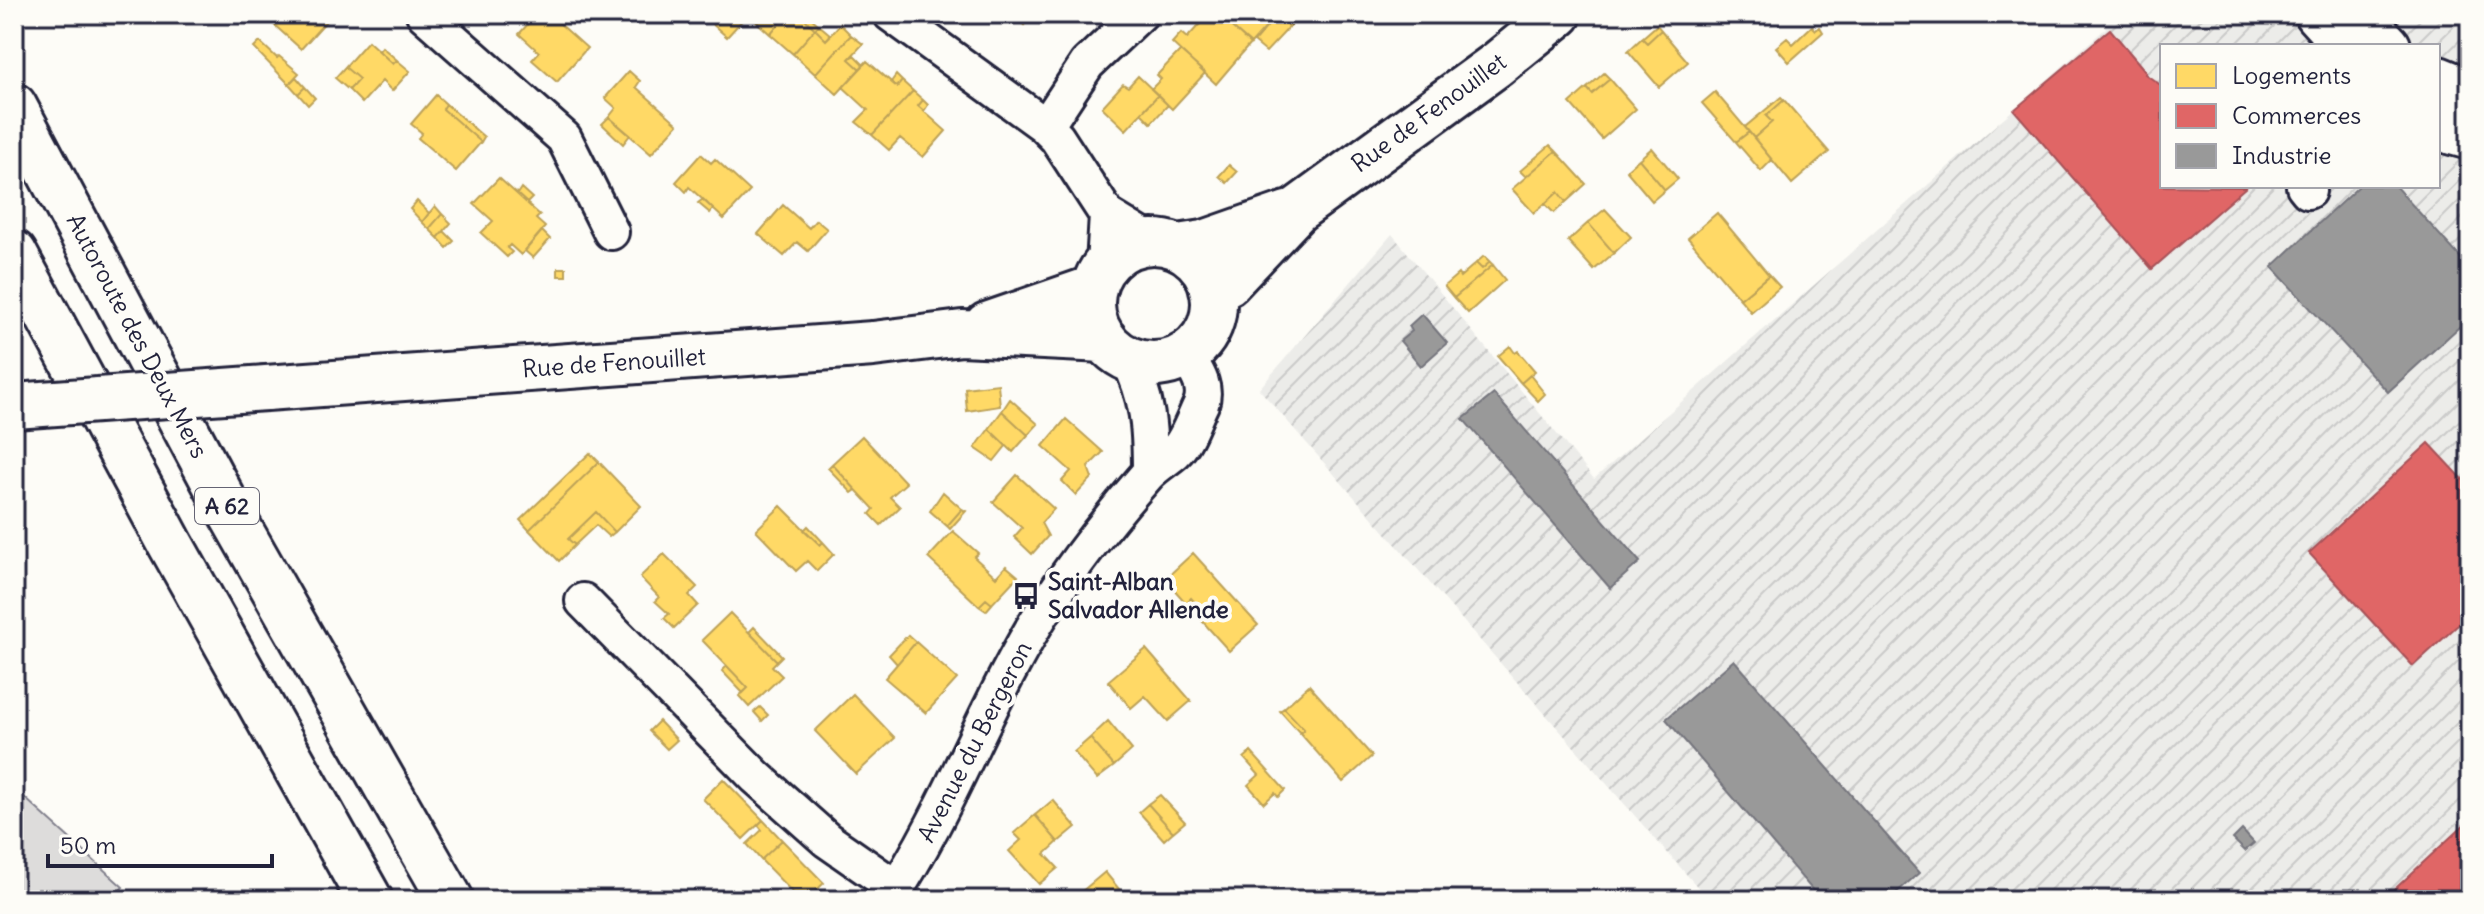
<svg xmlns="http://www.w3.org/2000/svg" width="2484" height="914" font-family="Delius,sans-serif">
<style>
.industrial{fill:url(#industrial-furrows);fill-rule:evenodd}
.grass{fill:#dddcdb;stroke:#807f8b;stroke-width:2}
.homes{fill:#ffd966;stroke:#bda259;stroke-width:2}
.shops{fill:#e06666;stroke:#a75259;stroke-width:2}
.industry{fill:#999;stroke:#75757d;stroke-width:2}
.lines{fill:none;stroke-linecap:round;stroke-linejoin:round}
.minor-casing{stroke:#22223b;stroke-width:40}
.major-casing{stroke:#22223b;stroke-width:50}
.highway-casing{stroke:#22223b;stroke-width:50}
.minor{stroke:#fdfcf7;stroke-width:34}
.major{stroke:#fdfcf7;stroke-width:44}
.highway{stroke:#fdfcf7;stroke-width:44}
.major-bridge-casing{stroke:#22223b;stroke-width:50;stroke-linecap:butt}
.major-bridge{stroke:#fdfcf7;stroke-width:44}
.labels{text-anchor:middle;stroke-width:8;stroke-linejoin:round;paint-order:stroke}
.shield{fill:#fdfcf7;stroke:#646373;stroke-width:2}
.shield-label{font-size:22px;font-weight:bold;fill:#22223b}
.street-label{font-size:24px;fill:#22223b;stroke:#fdfcf7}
.poi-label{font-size:24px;font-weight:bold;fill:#22223b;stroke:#fdfcf7;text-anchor:start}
</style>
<defs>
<pattern id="industrial-furrows" width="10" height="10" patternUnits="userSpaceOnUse" patternTransform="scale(2)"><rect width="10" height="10" fill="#ecece9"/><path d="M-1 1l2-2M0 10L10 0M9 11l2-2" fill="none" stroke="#cacac9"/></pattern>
</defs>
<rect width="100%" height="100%" fill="#fdfcf7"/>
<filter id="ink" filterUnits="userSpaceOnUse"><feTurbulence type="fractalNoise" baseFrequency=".0125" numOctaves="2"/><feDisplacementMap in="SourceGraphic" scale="16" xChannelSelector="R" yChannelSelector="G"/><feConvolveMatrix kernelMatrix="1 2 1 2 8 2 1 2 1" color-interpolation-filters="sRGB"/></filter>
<g filter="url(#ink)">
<path class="industrial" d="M2097 14H2470V900H1709L1259 389 1392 234 1594 479 2106 28ZM2162 46H2438V186H2162Z"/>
<path class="grass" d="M14 788 123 887 111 900H14Z"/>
<path class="homes" d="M262 14H323L328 19 301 49Z
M537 14H549L587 48 557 82 532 60 539 52 519 34Z
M701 14H748L727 37Z
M748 14H787L770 34Z
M787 14H809L805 19 815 29 793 54 770 34Z
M1011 14H1034L1024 25Z
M1209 14H1218L1250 44 1216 84 1172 43 1181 33 1187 38Z
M1224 14H1235L1227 23 1221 17Z
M1235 14H1278L1251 44 1227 23Z
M1278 14H1287L1295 21 1266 52 1254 42Z
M808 15 819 25 815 29 805 19Z
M840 24 851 35 815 74 793 54 815 29 826 40Z
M819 25 831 35 826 40 815 29Z
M1657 25 1661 30 1647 43 1642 38Z
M1812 26 1816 30 1820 27 1823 32 1789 62 1776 47 1787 38 1793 44Z
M1661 30 1688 62 1659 87 1628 51 1642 38 1647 43Z
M851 35 863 44 849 59 860 69 837 94 815 74Z
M368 41 393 64 397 60 410 71 392 91 382 81 362 103 349 90 359 79 345 67Z
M260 42 277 58 279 56 299 73 289 84 254 48Z
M382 47 397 60 393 64 379 51Z
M1180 51 1205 73 1172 109 1151 89 1161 79 1157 75Z
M854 55 864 65 860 69 849 59Z
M867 61 897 87 902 81 913 91 872 135 856 122 868 110 843 87Z
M345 67 359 79 349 90 335 78Z
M629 71 640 81 636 87 678 124 651 154 609 117 616 108 605 98Z
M1604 73 1610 79 1592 94 1587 88Z
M896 75 902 81 897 87 891 82Z
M1138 76 1158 95 1126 130 1102 107 1123 84 1128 87Z
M296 77 305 87 298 94 289 84Z
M1610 79 1636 109 1602 139 1570 103 1587 88 1592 94Z
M305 87 315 98 308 105 298 94Z
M913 91 923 100 918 106 946 131 923 157 900 138 889 150 872 135Z
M1715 92 1749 132 1736 142 1702 103Z
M436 95 446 104 443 109 481 142 456 171 418 138 422 133 411 124Z
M1158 95 1168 105 1151 123 1141 113Z
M1781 97 1784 100 1766 116 1772 122 1754 138 1745 127Z
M923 100 928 105 924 111 918 106Z
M1784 100 1829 152 1792 184 1754 138 1772 122 1766 116Z
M446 104 484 137 481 142 443 109Z
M609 117 630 135 623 144 602 124Z
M1749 132 1772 160 1761 171 1736 142Z
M1550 145 1556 151 1526 177 1520 171Z
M1652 148 1678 179 1665 190 1639 159Z
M1556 151 1586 184 1566 202 1558 192 1534 213 1512 189Z
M701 154 711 163 715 159 750 191 724 219 689 187 686 192 676 182Z
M1639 159 1665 190 1652 201 1626 170Z
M1229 165 1237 172 1227 183 1219 176Z
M499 178 540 215 536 219 545 227 521 255 510 245 507 248 512 252 507 257 481 233 493 221 474 204Z
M521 188 532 198 527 203 517 194Z
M1558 192 1566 202 1554 213 1545 204Z
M703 199 713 209 710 213 698 203Z
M417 201 429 213 422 222 410 209Z
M783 205 809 228 816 220 827 229 808 251 797 242 784 256 758 234Z
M435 206 442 214 429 229 422 222Z
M1605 209 1631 237 1614 253 1588 223Z
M1717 213 1769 275 1740 299 1688 238Z
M442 214 451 223 438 238 429 229Z
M1588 223 1614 253 1594 270 1568 241Z
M444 231 454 241 447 248 438 238Z
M542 231 550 239 533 258 525 251Z
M1484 256 1490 262 1482 269 1476 263Z
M1490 262 1493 265 1454 298 1444 286 1458 274 1460 277 1476 263 1482 269Z
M1493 265 1505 280 1468 313 1454 298Z
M558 268H566V276H558Z
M1769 275 1780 287 1751 312 1740 299Z
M1510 346 1515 353 1518 351 1535 371 1521 383 1498 356Z
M1530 375 1545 394 1538 401 1521 383Z
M998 384 1000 406 967 411 965 388Z
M1010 399 1038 424 1028 435 1002 411Z
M1002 411 1028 435 1013 452 989 429Z
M1066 419 1103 452 1088 467 1092 478 1076 495 1062 481 1071 471 1043 446Z
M989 429 1006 446 994 461 975 448Z
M862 436 906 483 890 497 900 507 881 525 870 514 874 509 832 464Z
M590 453 599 462 529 530 520 520Z
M599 462 641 506 615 532 596 512 568 539 575 545 559 561 529 530Z
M832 464 856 490 852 493 828 468Z
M1017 475 1054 509 1041 523 1048 536 1032 554 1014 537 1022 528 993 502Z
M943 492 962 509 947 526 930 511Z
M781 506 820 545 823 542 834 554 817 571 807 561 796 571 756 530Z
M962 509 966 511 950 529 947 526Z
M596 512 615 532 609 537 596 525 575 545 568 539Z
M808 526 823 542 820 545 804 530Z
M953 531 978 553 974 557 996 577 1006 566 1018 576 992 604 986 599 979 606 928 558Z
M1193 553 1258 625 1229 651 1195 613 1200 608 1191 598 1186 603 1165 579Z
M664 554 697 587 689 595 698 605 674 628 664 618 669 614 655 601 659 597 640 577Z
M1191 598 1200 608 1195 613 1186 603Z
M986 599 992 604 986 611 979 606Z
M730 613 777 661 772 666 782 676 749 707 739 696 748 688 702 640Z
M754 627 782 656 777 661 749 632Z
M908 635 916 642 897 664 889 655Z
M916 642 957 679 926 713 885 678Z
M1146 649 1191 701 1168 721 1145 696 1131 708 1108 681Z
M727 666 748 688 743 693 722 671Z
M1309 685 1372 756 1343 782 1300 733 1304 729 1284 708Z
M853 694 895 738 856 774 815 731Z
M760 707 768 715 762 721 754 712Z
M1284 708 1304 729 1300 733 1280 711Z
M659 721 677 740 667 749 649 731Z
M1108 721 1132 750 1114 766 1090 738Z
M1090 738 1114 766 1097 779 1074 752Z
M1251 752 1285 790 1278 797 1275 793 1264 803 1248 785 1259 775 1244 758Z
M723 779 763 820 743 839 703 799Z
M1160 795 1185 822 1173 832 1148 804Z
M1053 800 1076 827 1058 842 1035 815Z
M1148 804 1173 832 1164 840 1139 812Z
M1035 815 1058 842 1045 854 1058 868 1039 884 1009 851 1021 840 1014 833Z
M763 820 782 840 761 860 747 844 762 830 758 825Z
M782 840 824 883 806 900H800L761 860Z
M1105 872 1128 900H1088L1081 892Z"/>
<path class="shops" d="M2110 29 2146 72 2145 74 2162 86V186L2246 187 2152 269 2014 110Z
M2429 443 2470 487V614L2413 666 2309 553Z
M2470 819V900H2383Z"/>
<path class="industry" d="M2359 186H2395L2470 268V317L2388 392 2272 267Z
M1422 314 1447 343 1421 366 1400 341 1412 331 1409 326Z
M1494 394 1640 562 1610 588 1463 419Z
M1734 660 1919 873 1888 900H1821L1666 719Z
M2242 830 2254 843 2245 851 2233 839Z"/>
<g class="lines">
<g class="minor-casing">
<path id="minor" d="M424 14 564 138 611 232
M891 14 1044 125 1057 138 1107 215 1148 240
M1044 125 1052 117 1087 64 1140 14
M2304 186 2308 191
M1104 265 1107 215
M1128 358C1148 398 1150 427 1150 471
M583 601 756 777 827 840 896 888
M889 900C951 807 987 699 1047 605 1077 559 1111 516 1147 475 1155 466 1166 460 1175 452 1187 441 1194 418 1201 404 1208 385 1194 369 1186 354"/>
</g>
<g class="major-casing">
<path id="major" d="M2317 14 2346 46
M2358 14 2388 46
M2438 79 2470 92
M2438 123 2452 132 2470 137
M1092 303a61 61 0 1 1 122 0a61 61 0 1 1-122 0Z
M1178 247 1204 243 1287 214
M1212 289 1228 283 1297 210 1496 65 1559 14
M987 325 1094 288
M266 388 873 344 962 333 1105 340"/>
</g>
<g class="highway-casing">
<path id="highway" d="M14 106 230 512 451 900
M14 253 171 545 370 900"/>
</g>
<use href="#minor" class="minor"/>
<use href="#major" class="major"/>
<use href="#highway" class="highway"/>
<g class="major-bridge-casing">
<path id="major-bridge" d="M14 406 266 388"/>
</g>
<use href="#major-bridge" class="major-bridge"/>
</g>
</g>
<defs>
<g id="bus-bare" transform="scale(2.16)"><path d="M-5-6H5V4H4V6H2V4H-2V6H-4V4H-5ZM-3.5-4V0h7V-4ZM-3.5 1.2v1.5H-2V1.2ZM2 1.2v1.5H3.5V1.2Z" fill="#22223b" stroke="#fdfcf7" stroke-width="2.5" paint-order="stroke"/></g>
</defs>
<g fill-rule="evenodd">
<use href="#bus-bare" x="1026" y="596"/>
</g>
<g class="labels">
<rect class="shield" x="195" y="488" width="64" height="36" rx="6"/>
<g class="shield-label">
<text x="227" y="514">A 62</text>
</g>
<g class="street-label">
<text transform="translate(1429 113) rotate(-36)" y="8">Rue de Fenouillet</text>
<text transform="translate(137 336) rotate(62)" y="8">Autoroute des Deux Mers</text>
<text transform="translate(614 363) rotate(-4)" y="8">Rue de Fenouillet</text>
<text transform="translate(975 742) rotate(-63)" y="8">Avenue du Bergeron</text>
</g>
<g class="poi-label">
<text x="1048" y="590">Saint-Alban<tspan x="1048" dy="28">Salvador Allende</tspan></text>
</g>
</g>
<rect width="2484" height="914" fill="none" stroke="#fdfcf7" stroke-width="48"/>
<rect x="24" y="24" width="2436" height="866" fill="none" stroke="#22223b" stroke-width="3" filter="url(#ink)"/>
<rect x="2160" y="44" width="280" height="144" fill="#fdfcf7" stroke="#a5a5ac" stroke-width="2"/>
<rect x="2176" y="64" width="40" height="24" fill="#ffd966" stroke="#a5a5ac" stroke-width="2"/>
<text x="2232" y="84" font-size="24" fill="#22223b">Logements</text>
<rect x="2176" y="104" width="40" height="24" fill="#e06666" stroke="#a5a5ac" stroke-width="2"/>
<text x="2232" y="124" font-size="24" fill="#22223b">Commerces</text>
<rect x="2176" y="144" width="40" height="24" fill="#999999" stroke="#a5a5ac" stroke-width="2"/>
<text x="2232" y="164" font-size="24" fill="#22223b">Industrie</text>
<path d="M48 854v12h224v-12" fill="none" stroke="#22223b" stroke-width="4"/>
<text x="60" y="854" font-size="24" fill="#22223b" stroke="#fdfcf7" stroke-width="6" paint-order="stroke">50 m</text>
</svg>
